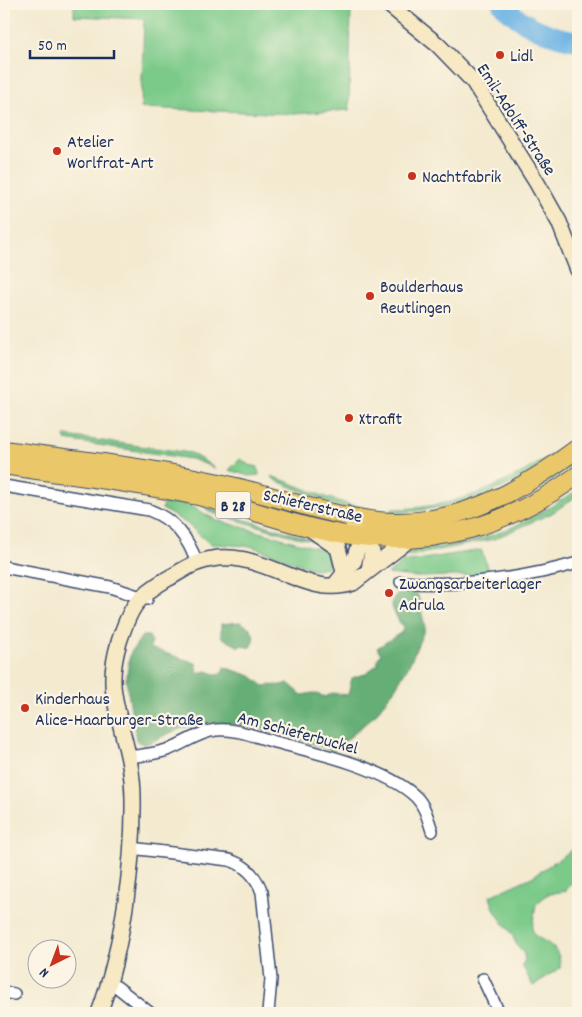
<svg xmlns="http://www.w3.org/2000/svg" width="582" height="1017" font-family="Dekko,sans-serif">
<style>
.green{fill:#7cca89;stroke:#4c7c74}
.forest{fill:#65ae75;stroke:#406e6a}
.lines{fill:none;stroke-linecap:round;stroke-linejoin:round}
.river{stroke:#6fb5e5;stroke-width:20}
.street-casing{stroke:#3b4b6f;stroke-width:14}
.secondary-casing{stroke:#3b4b6f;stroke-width:18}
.primary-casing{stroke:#3b4b6f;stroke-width:20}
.street{stroke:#fff;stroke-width:11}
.secondary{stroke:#f7e9c3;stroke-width:15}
.primary{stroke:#eac769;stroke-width:18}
.poi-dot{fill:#c8321e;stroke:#fcf5e5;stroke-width:2}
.labels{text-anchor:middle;stroke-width:4.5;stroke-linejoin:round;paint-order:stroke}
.shield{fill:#fcf5e5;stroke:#5e6a86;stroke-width:1}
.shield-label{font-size:16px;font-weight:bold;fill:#1b2f5e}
.poi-label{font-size:18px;fill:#1b2f5e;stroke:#fcf5e5;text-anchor:start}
.street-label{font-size:18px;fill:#1b2f5e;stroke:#fcf5e5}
</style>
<rect width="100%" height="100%" fill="#fcf5e5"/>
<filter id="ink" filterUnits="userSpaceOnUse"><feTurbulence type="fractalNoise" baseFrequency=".02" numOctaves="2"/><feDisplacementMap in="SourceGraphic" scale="10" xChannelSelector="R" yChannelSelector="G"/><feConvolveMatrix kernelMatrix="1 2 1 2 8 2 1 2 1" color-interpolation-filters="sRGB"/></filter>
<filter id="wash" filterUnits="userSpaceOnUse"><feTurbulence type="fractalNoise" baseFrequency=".0096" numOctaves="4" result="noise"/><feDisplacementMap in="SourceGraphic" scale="20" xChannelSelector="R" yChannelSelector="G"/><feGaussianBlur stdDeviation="1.12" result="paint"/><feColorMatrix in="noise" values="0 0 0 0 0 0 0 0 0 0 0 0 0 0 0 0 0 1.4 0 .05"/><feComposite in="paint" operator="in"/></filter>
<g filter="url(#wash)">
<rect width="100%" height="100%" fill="#f3ead0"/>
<path class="green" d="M74 4H351L349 110 294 114 141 108 144 19 74 16Z
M65 436 191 453 215 468 192 459 65 440Z
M578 436V441C517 487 467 509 390 513L391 509C463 509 521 478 578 436Z
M578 455V461C533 495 478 531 420 529L462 522 485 514Z
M240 459 249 465 258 467 259 475 249 476 229 470Z
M127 473 210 487 350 521 351 529Z
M271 476C302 486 330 502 363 507L360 510 335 505 275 480Z
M578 490V495L552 513 494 539 405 557 404 553C426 548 449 547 472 541 510 532 545 511 578 490Z
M164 500 189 505 216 520 328 551C332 557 333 562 327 567L315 569 304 566 250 546 210 544 186 523 162 509Z
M201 505 209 509 321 542 296 537 212 513Z
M481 550 491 575 416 577 388 574 404 562Z
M578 846V873L566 891 548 894 536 904 532 929 535 936C550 944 561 949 560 968L533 986 522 965 525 960 523 951C513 943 516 940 510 931 501 920 493 911 490 896L532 877Z"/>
<path class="forest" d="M403 590H410L418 595 425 628 410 663 396 687 375 715 334 751C287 736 240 716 191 726 175 729 159 739 144 745L136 740 126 680 130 654 142 636H149L152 642 150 648 196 663 197 673 207 671 218 675 222 673 224 667 251 676 264 686C273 684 279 687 288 683L302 695 313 693 326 697 332 693 348 695 352 678 365 674 378 664 377 660 381 654 377 648 402 632 403 628C395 613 383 601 403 590Z
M240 622 250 628 254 636 252 645 249 648 242 645 239 647 221 637V624Z"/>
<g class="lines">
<path class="river" d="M502 4C521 25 550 37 578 41"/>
</g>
</g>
<g filter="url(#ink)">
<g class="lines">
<g class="street-casing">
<path id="street" d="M4 486 149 510C175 520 188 538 197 563
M4 567 110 587 147 599
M401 582C461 587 521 579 578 563
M130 757C142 755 155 754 167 750 184 744 198 732 216 730 236 728 257 737 275 742 315 752 386 768 416 797 425 806 428 819 432 831
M131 848 229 860C246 865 256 876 262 892L271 979 268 1013
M483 979 499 1013
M108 984 117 987 150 1013
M4 992 14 994"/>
</g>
<g class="secondary-casing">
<path id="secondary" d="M388 4 438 45 473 81 537 183 559 222 578 270
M346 514 365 537 372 552 369 570
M312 530 338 548 344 572
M334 586 354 561 357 550 372 530
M99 1013C122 952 134 864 133 798 133 759 120 731 114 694 111 676 114 659 119 642 130 608 136 597 167 579 177 574 186 567 197 563 258 540 301 601 353 583L410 539"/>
</g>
<g class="primary-casing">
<path id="primary" d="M4 450C74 459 144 467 214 482 270 493 339 521 395 522 464 523 525 488 578 448
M4 465C68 475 134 482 198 496 249 508 299 528 351 536 436 548 509 525 578 475"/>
</g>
<use href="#street" class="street"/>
<use href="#secondary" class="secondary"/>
<use href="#primary" class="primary"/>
</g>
</g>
<g class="poi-dot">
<circle cx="500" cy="55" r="5"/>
<circle cx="57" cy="151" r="5"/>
<circle cx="412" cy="176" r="5"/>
<circle cx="370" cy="296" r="5"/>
<circle cx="349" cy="418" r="5"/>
<circle cx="389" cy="593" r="5"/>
<circle cx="25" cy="708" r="5"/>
</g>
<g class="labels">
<rect class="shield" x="215.5" y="491.5" width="35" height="27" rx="4"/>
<g class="shield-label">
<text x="233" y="511">B 28</text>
</g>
<g class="poi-label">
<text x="510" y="61">Lidl</text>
<text x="67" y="147">Atelier<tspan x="67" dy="21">Worlfrat-Art</tspan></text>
<text x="422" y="182">Nachtfabrik</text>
<text x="380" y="292">Boulderhaus<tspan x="380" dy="21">Reutlingen</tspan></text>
<text x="359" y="424">Xtrafit</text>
<text x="399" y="589">Zwangsarbeiterlager<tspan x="399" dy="21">Adrula</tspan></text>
<text x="35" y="704">Kinderhaus<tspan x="35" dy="21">Alice-Haarburger-Straße</tspan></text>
</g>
<g class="street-label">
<text transform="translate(517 119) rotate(57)" y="6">Emil-Adolff-Straße</text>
<text transform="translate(313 505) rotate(13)" y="6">Schieferstraße</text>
<text transform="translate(298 732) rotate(15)" y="6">Am Schieferbuckel</text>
</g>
</g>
<rect width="582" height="1017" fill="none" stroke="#fcf5e5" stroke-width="20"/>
<g transform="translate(52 964) rotate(222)"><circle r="24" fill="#fcf5e5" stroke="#a2a6af"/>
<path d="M0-4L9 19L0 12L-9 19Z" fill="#c8321e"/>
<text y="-8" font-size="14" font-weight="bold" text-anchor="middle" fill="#1b2f5e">N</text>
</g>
<path d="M30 50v8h84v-8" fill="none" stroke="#1b2f5e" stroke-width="2.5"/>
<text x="38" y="50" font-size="15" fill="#1b2f5e" stroke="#fcf5e5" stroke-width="4" paint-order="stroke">50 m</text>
</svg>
